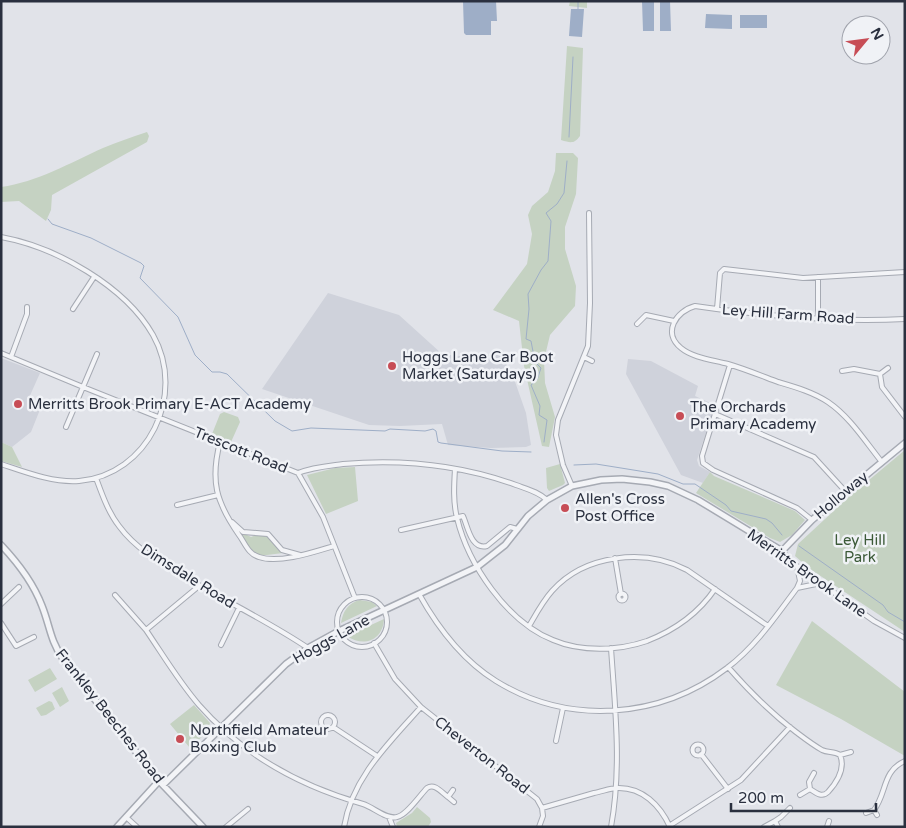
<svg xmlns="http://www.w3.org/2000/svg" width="906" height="828" font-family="'Varela Round',sans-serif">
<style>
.built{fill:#cfd2db}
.green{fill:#c5d2c2}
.water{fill:#9eaec7}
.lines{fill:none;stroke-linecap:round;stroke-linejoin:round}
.stream{stroke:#9eaec7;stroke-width:1}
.minor-casing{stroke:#a6aab3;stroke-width:6}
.tertiary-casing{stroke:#a6aab3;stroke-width:8}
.minor{stroke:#f3f4f7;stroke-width:4}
.tertiary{stroke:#f3f4f7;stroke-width:5}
.poi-dot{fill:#c74d56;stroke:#f0f2f6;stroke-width:2}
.labels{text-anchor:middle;stroke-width:5;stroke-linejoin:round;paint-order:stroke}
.street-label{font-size:15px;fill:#2a303f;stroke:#f0f2f6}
.poi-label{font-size:15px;fill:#2a303f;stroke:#f0f2f6;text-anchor:start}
.park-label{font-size:15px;fill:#3c5a38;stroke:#f0f2f6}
</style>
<rect width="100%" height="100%" fill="#e1e3e9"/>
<path class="built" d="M328 293 399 315 441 353 455 356 501 355 513 376 526 413 531 445 526 447 491 448 448 445 442 424 400 426 369 425 262 389Z
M1 358 40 373 28 400 41 407 31 432 12 447 1 442Z
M628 359 651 361 698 386 695 396 715 405 697 460 699 466 710 472 703 483 681 475 626 374Z"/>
<path class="green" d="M570 1H587V8L569 6Z
M567 46 583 48 580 136C574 144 571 143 561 140Z
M147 132 149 136 147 142 52 195 51 210 46 221 19 201 1 202V187C37 182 70 163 103 148 117 142 132 137 147 132Z
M556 153H573L578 158 576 194 565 227V249L576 286 575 306 550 335 544 360 545 383 555 417 549 447 542 446 524 366 519 321 493 310 527 264 532 234 528 215 532 206 548 192 555 171Z
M224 412 238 417 240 422 231 442 212 434 220 414Z
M1 442 12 447 22 467 1 461Z
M905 450V632L810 569 795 556 798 544 851 495Z
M560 464 565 483 563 485 549 491 547 488 546 468Z
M355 467 358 501 326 514 307 475 335 468Z
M710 472 714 476 795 511 805 520 792 535 780 542 770 538 696 493Z
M242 535H247L251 537C266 531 275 541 283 553L259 556 251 551Z
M360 600 372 602 377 606 341 623C343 611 348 603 360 600Z
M384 619C383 640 364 648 347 636Z
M812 621 905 692V756L841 719 776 685Z
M50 668 57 679 35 692 28 680Z
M62 687 69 701 60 707 52 693Z
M49 701 52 702 55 709 46 715 41 716 36 708Z
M194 705 210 723 207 732 190 748 170 724Z
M417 807 430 818 431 822 428 827H397L396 823 412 813Z"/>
<path class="water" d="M463 1H496L497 21H491V35H466L464 33Z
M642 1H654V31H643Z
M660 1H670L671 31H660Z
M571 9H584L582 37 569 36Z
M706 14 732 15V29L705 28Z
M740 15H767V28H740Z"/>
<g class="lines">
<path class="stream" d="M578 9V1
M569 137 573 57
M48 219 52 224 91 238 141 263 144 266 140 278 178 317 195 355 212 372H220L227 374 275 421 292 431 311 428 385 431 390 429 425 431 433 429 436 431 438 442 441 443 502 451 531 452
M544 442 547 420 539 415 540 406 531 385 537 380 541 368 535 362 531 341 526 339 529 309 528 294 541 270 548 261 551 221 546 213 557 204 564 193 567 161
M574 465 596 464 621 468 658 474 683 484H695L726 505 731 511 766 519 772 523 782 535
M799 546 883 605 888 612 905 622"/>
<g class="minor-casing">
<path id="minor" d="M1 237C56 247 125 286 153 335 187 395 148 475 79 481 53 483 25 472 1 464
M73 309 94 277
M717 309 720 273 724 269 803 278 905 272
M818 319V277
M637 324 646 315 674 321
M1 353 83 387 298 473C313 467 328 466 343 464 401 459 461 465 516 485 527 489 539 492 547 500
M11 357 27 314V307
M584 357 592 361
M730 365 702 456 703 463 713 470 797 508 812 520
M842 371 854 369 880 374 882 387 905 417
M880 374 888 368
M715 414 814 457 846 492
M66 427 97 354
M220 442C210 481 216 502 239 535 245 543 248 554 259 557 279 564 314 552 334 546
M881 461C865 441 850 417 828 402 813 392 795 387 778 382 762 376 745 369 728 364 714 360 693 358 681 348 662 333 676 311 695 306 764 316 835 323 905 319
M455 469C454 485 453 502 457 518 468 564 507 622 553 640 581 652 618 651 647 641 675 630 698 614 715 589
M298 473 323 517 355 598
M96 478C102 494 108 512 119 526 135 548 159 562 182 575 223 600 268 621 308 648
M572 486 563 465 556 435 558 420 588 346 590 303 589 213
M177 505 218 495
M232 522 243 532 268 534 282 550 300 555
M401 530 463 516C468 527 471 550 487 546L510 527 517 529
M782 551 797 566 874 621 905 638
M615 558 621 594
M199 586 146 630C163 655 179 682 199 705 242 754 300 786 363 804 373 807 387 820 397 817 407 815 420 795 427 788 435 783 441 792 448 797L453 790
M797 588 821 583
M618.5 597a3.5 3.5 0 1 1 7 0a3.5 3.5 0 1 1-7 0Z
M419 594C438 628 462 660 496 681 569 726 660 719 727 668 756 646 776 616 797 588L800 581 797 566
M115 595 146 630
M337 622a25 25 0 1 1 50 0a25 25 0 1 1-50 0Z
M1 604 19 587
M1 623 16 646 34 637
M529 626C536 614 543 601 552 591 585 554 645 548 687 570L768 626
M374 643 395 679 421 707 537 799 542 808C559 803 577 798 594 793 601 792 610 788 617 788 642 787 660 805 670 827
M221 645 239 608
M611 648C615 708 622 767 611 827
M728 667C749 691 771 713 796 732 804 738 813 745 822 750 828 753 834 751 840 755L851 752
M321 722a7 7 0 1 1 14 0a7 7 0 1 1-14 0Z
M333 727 377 756
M556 741 563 708
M692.5 750a5.5 5.5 0 1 1 11 0a5.5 5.5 0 1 1-11 0Z
M701 754 728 789
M810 789 809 782 814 773
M800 795 810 789C816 793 822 798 828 792 837 782 846 769 840 755
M448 797 454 802
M866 813 874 810
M877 815 874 810C887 793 882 771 905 761
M126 817 137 827
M389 817 393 827
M775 821 781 817 790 808
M669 826 741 780 790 727
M226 827 248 809
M344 827C352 778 389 743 421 707
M539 827 543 816 542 808
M764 827 775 821 778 827
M827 827 829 821"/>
</g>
<g class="tertiary-casing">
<path id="tertiary" d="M1 545C18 563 33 582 42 606 50 626 50 640 63 659L159 781 203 827
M163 785 286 664 308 648 339 631 477 567 505 545 528 516 547 500 572 486 601 480 622 479 650 482 668 486 698 500 782 551 812 520 905 443
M117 827 159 781"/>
</g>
<use href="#minor" class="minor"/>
<use href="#tertiary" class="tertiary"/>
</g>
<g class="poi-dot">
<circle cx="392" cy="366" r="5"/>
<circle cx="18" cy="404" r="5"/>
<circle cx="680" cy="416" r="5"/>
<circle cx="565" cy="508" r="5"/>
<circle cx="180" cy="739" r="5"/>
</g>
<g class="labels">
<g class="street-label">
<text transform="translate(788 314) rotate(4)" y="5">Ley Hill Farm Road</text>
<text transform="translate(241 450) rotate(22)" y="5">Trescott Road</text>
<text transform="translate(841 495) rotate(-40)" y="5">Holloway</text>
<text transform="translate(807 573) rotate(35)" y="5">Merritts Brook Lane</text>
<text transform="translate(188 576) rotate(32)" y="5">Dimsdale Road</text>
<text transform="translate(331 639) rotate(-29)" y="5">Hoggs Lane</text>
<text transform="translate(110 716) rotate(52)" y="5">Frankley Beeches Road</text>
<text transform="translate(482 755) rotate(38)" y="5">Cheverton Road</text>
</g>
<g class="poi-label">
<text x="402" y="362">Hoggs Lane Car Boot<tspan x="402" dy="17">Market (Saturdays)</tspan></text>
<text x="28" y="409">Merritts Brook Primary E-ACT Academy</text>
<text x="690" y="412">The Orchards<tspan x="690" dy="17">Primary Academy</tspan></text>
<text x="575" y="504">Allen's Cross<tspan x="575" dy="17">Post Office</tspan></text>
<text x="190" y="735">Northfield Amateur<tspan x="190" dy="17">Boxing Club</tspan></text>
</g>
<g class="park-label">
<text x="860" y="545">Ley Hill<tspan x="860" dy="17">Park</tspan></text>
</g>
</g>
<rect width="906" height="828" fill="none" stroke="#2a303f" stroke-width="5"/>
<g transform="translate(866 40) rotate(61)"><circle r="24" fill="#f0f2f6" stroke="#a1a4ad"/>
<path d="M0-4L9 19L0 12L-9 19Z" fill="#c74d56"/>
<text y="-8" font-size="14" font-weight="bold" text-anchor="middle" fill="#2a303f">N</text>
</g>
<path d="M731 803v8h145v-8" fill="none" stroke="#2a303f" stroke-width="2.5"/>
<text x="738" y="803" font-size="15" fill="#2a303f" stroke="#f0f2f6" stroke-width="4" paint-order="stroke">200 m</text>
</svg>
